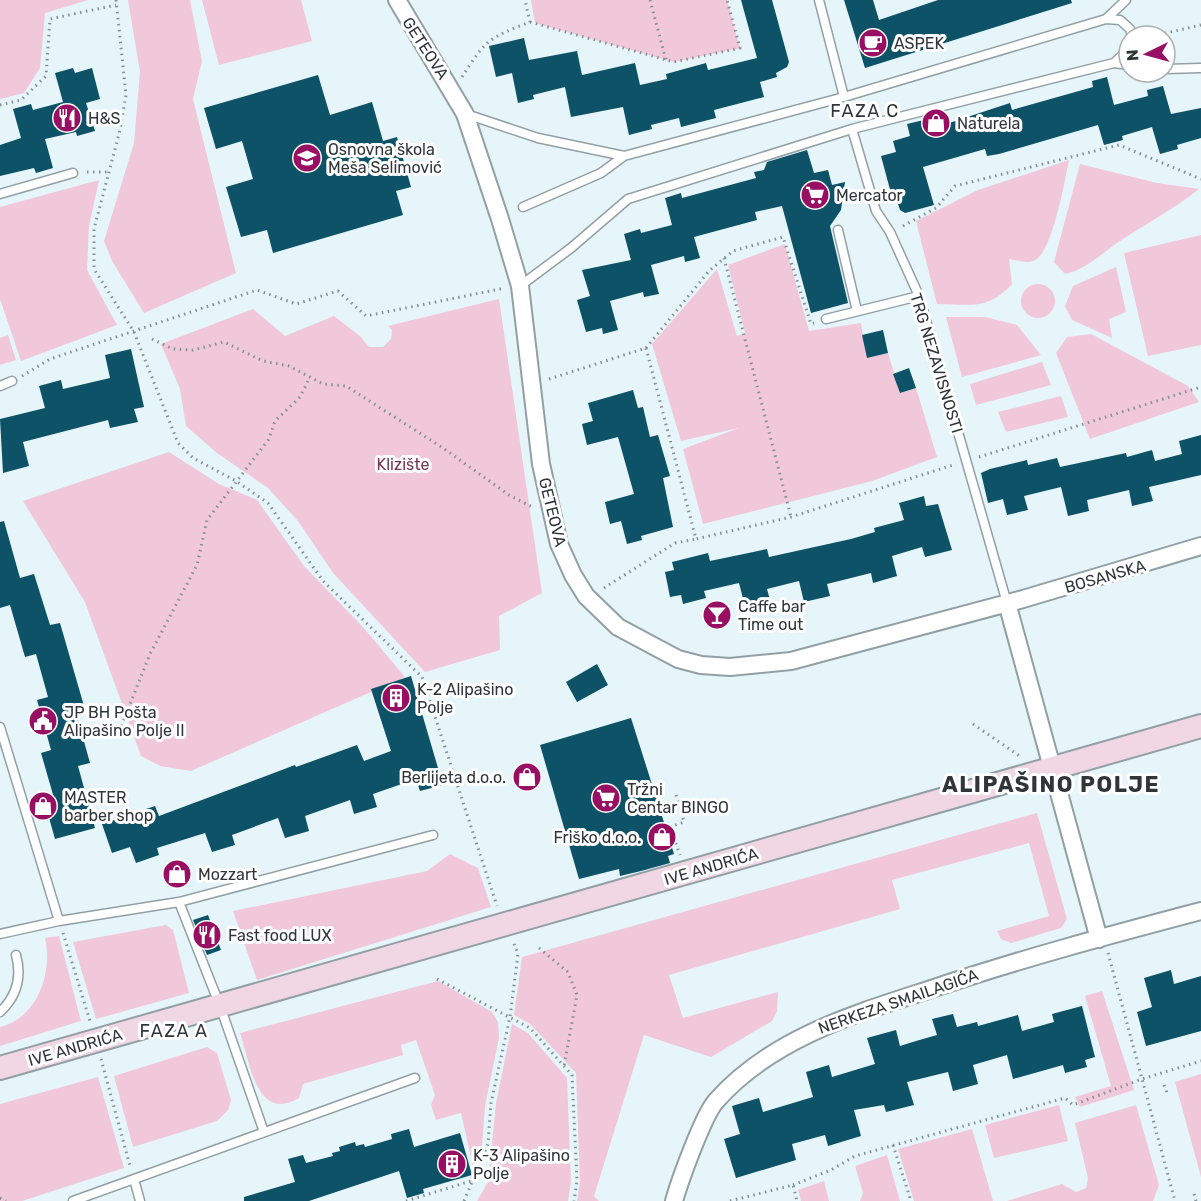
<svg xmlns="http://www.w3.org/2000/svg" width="1201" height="1201" font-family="Rubik,sans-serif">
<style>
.green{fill:#f0c8da}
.building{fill:#0d5266}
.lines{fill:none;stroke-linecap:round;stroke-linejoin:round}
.service-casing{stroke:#92a0a5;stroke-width:11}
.minor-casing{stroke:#92a0a5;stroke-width:20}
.secondary-casing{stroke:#92a0a5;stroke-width:26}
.path{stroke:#848f92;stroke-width:3;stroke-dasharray:1.5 4.5;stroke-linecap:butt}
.service{stroke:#fff;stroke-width:8}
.minor{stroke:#fff;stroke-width:16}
.secondary{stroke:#f1d7e4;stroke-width:22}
.labels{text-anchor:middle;stroke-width:6;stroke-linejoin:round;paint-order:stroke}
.poi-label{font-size:16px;fill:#303638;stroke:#fff;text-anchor:start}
.street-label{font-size:16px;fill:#303638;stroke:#fff}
.park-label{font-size:16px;fill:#763456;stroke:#fff}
.neighbourhood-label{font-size:18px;letter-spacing:1.5px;fill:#303638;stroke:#fff}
.district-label{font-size:22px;font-weight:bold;letter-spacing:1.5px;fill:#303638;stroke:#fff}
</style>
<rect width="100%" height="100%" fill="#e6f5fa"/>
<path class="green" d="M0 0H88L45 13 40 68 24 93 0 99Z
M128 0H190L202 61 193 99 236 273 144 313 112 261 104 241 134 143 140 72Z
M202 0H301L312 41 219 65Z
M531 0H727L740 48 674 62 535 23Z
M1069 160C1065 180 1053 247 1037 259 1029 265 1018 260 1009 259L1012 284C987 311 971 304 937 304L916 221 978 190Z
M1080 164 1157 183 1199 189C1174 209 1147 223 1120 241 1102 253 1087 269 1065 274L1054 262Z
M99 180 89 226 87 270 117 325 21 361 0 299V207Z
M1201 235V345L1148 356 1124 253Z
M785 244 809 331 861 323 867 358 888 353 900 393 916 388 937 457 872 481 703 524 683 449 739 428 681 441 652 344 717 269 737 336 745 333 728 265Z
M1116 267 1126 312 1109 319 1112 338 1072 320 1065 306 1073 286Z
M1021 301a17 17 0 1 1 34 0a17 17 0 1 1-34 0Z
M499 299 542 593 499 616 500 650 425 672 333 573 298 521 268 488 217 453 186 426 180 389 161 344 253 309 285 336 334 316 361 337 369 347H383L391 339 392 330 388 326Z
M946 317H985L1017 325 1041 355 962 377Z
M1091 334 1188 386 1199 402 1090 439 1056 353 1067 337Z
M8 335 16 360 0 365V338Z
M1042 362 1051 385 976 405 970 384Z
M1061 396 1068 417 1006 432 998 412Z
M169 452 219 484 257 500 304 566 363 627 405 677 191 771 160 766 141 756 85 602 23 501Z
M1037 813 1067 919 1061 928 1011 943 1001 939 997 931 1049 916 1029 843 892 880 900 909 669 975 683 1018 778 992 777 1011 772 1021 711 1057 644 1035 594 1196 599 1201H577L580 1182 576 1073 530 1024 514 1015 522 957Z
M450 854 478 868 491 907 257 980 233 911 427 871Z
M166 925 173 930 189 993 96 1019 73 942Z
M59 936 81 1021 0 1046V1027C38 1018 53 972 45 938Z
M438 981 492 1012 498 1022 499 1038 485 1106 482 1147 474 1171 461 1113 436 1120 431 1105 435 1095 416 1040 401 1045 403 1055 303 1084 299 1098C256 1123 250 1062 240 1033Z
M1102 991 1134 1090 1080 1107 1075 1097 1111 1086 1085 996Z
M512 1024 528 1033 567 1078 571 1182 568 1201H477L488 1182 496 1103Z
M207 1047 217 1053 231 1100 228 1110 217 1121 133 1147 114 1076Z
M1201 1074V1177L1175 1082Z
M98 1077 124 1168 22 1201H0V1104Z
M1059 1105 1068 1141 994 1158 985 1125Z
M1136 1105 1159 1185 1153 1201H1007L1062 1184 1076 1192 1086 1188 1088 1178 1075 1123Z
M972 1129 993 1201H914L898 1149Z
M887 1155 900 1201H860L863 1193 855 1166Z
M824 1181 829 1201H801L798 1190Z"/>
<path class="building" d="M741 0H772L789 62 787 67 776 73 777 77 760 82 764 97 714 110 716 118 681 127 679 118 651 125 652 129 629 135 623 107 571 117 565 87 533 95 534 99 518 103 512 73 496 77 489 46 524 38 529 60 577 51 582 75 635 63 640 85 667 79 666 74 706 63 708 70 757 58Z
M844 0H873L879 20 938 0H1071L1072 3 865 68Z
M73 68 75 73 92 68 100 99 86 103 95 131 77 136 76 132 45 139 53 168 36 173 34 168 0 176V145L21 138 13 109 31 104 33 110 63 102 55 73Z
M318 75 330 115 372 102 383 141 397 137 411 187 396 191 403 215 273 253 267 230 241 237 226 187 253 179 242 141 216 149 204 108Z
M1107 77 1114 105 1148 96 1147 90 1163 86 1171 114 1201 108V138L1177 145 1178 149 1160 154 1152 127 1122 136 1123 140 1104 145 1098 125 999 154 987 156 985 149 923 167 934 205 905 213 900 210 897 201 892 197 881 156 896 152 893 141 910 136 907 124 928 119 940 126 1010 103 1012 110 1093 87 1092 81Z
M807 150 814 173 828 170 832 185 845 182 841 210 830 226 848 303 811 313 782 206 755 212 757 220 694 237 700 258 685 262 684 256 651 265 659 294 644 297 643 292 610 301 618 330 603 334 602 328 586 332 577 300 590 296 582 270 631 260 624 234 640 229 641 233 672 225 665 198 681 193 682 198 756 178 754 172 764 170 767 162Z
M883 330 888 353 867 358 862 335Z
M131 349 144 407 134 409 138 422 110 428 108 420 23 442 29 466 3 473 0 419 45 408 39 386 61 380 63 389 110 378 105 355Z
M909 368 916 388 900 393 893 374Z
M633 390 638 408 643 407 650 437 658 435 670 476 663 478 673 527 641 536 642 540 627 544 621 521 610 524 605 502 634 494 618 437 587 445 582 424 593 421 588 403Z
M1201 435V475L1149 487 1153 501 1132 506 1129 490 1087 500 1089 511 1068 516 1061 487 1024 496 1028 510 1007 515 1003 499 988 503 981 473 990 469 1027 460 1028 465 1057 458 1060 467 1126 453 1127 457 1152 450 1155 461 1182 454 1179 441Z
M924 496 926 506 938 504 952 550 925 557 922 547 892 556 897 576 873 583 871 573 827 584 830 596 804 602 799 581 767 589 770 600 745 606 739 583 704 591 706 598 683 604 681 595 670 597 665 572 674 570 672 562 708 553 710 561 767 549 769 557 851 539 875 532 874 528 904 520 899 503Z
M4 521 20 578 34 574 50 625 60 623 84 706 75 709 90 763 78 766 95 828 55 839 46 807 56 805 41 753 51 750 37 700 48 697 36 654 25 657 10 605 0 608V522Z
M597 664 608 685 577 702 566 682Z
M411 676 443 785 420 791 416 779 373 794 377 807 354 814 350 800 305 816 309 831 285 838 278 818 232 835 235 845 212 852 205 833 157 848 159 855 136 863 130 847 112 853 102 824 155 806 159 816 295 765 296 767 357 745 364 761 391 751 371 689Z
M631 718 674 854 668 856 670 863 641 871 620 876 619 869 579 879 540 745Z
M208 915 221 950 207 955 193 920Z
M1171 970 1174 984 1201 976V1031L1146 1046 1137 1012 1152 1007 1144 978Z
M1082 1006 1095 1057 1085 1060 1087 1067 1065 1073 1063 1065 1013 1079 1007 1055 973 1065 978 1084 953 1091 948 1072 907 1082 914 1105 886 1112 884 1105 854 1110 861 1136 828 1146 825 1135 792 1144 796 1160 736 1178 724 1139 740 1134 732 1106 759 1098 763 1112 813 1097 806 1072 829 1065 832 1077 875 1064 867 1038 896 1030 900 1046 916 1041 937 1035 932 1019 953 1014 957 1027 977 1022 978 1026 1018 1015 1022 1031 1054 1022 1052 1014Z
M409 1129 414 1147 460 1133 472 1175 423 1189 424 1193 407 1198 399 1171 309 1201H244V1197L295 1182 288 1159 303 1155 306 1163 333 1156 332 1153 340 1151 339 1147 355 1142 356 1146 364 1144 365 1147 392 1139 391 1134Z"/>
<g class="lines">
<g class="service-casing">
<path id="service" d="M819 0 844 97
M1106 19 1120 20 1130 29 1132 36
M1114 63 1129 49
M1165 69 1201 68
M466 114 538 138 624 156 844 97 1106 19 1126 0
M852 129 876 211 890 232 919 296 1007 603
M0 194 73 173
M523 207 601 173 624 156
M838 230 857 311
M520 286 571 248 628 199 852 129 1114 63 1129 65
M826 319 919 296
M0 386 12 381
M0 727 59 921
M179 902 220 1006 264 1132
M0 934 59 921 179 902 433 835
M0 1012C17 996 22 977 16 955
M134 1179 140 1201
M73 1201 415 1078"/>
</g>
<g class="minor-casing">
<path id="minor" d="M397 0 465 114 500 219 520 286 541 464 559 544 573 575 586 596 618 627 678 659 701 665 730 667 791 661 1023 599 1201 546
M1007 603 1099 939
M674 1201C680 1180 703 1116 716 1101 772 1038 854 1014 931 989 1020 959 1110 935 1201 911"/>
</g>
<g class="secondary-casing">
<path id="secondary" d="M0 1068 1201 726"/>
</g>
<path class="path" d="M116 0 126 95 120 130 94 229V269L134 332 178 443 193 458 236 481 268 503 323 581 422 677 497 906
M650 0 666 60
M530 22 674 62 740 48 727 0
M1153 36 1201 25
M462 77C486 39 489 38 530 22L525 0
M0 105 21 100 46 76 50 19 116 5
M87 172H109
M903 226 936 208 955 186 1119 145 1201 179
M724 258 791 517
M152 339 173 349 193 350 224 342 263 361 289 366 323 384 346 386 443 448 509 495 532 507
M646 348 709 271 733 251 783 237 811 324 814 323
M22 376 50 359 257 290 296 304 338 291 366 316 505 288
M549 379 646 348 696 539 791 517 956 464
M979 457 1201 387
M604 588 675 543 696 539
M973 724 1021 757
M117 737 150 654 197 565 207 520 269 439 275 421 300 397 310 377
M676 795 684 822 670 827 680 855
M63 933 90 1021
M539 948 568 972 577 995 564 1066
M1108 953 1175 1201
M437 979 530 1028 572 1075 577 1181 574 1201
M101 1059 130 1166
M1164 1085 1167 1093
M893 1145 911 1201
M793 1185 831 1170 855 1156 1065 1098 1073 1105 1142 1079 1201 1061
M1194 1194 1196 1201
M0 1198 6 1201
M406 1201 471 1181
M464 1201 488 1144 491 1103 510 1017 518 954 514 944
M730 1201 793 1185 797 1201"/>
<use href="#service" class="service"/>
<use href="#minor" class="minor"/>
<use href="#secondary" class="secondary"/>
</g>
<defs>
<g id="cafe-disc" transform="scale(1.5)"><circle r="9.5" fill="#970e63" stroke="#fff"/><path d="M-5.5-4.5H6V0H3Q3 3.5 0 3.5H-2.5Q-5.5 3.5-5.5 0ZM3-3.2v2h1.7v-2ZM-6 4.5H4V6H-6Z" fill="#fff"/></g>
<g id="restaurant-disc" transform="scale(1.5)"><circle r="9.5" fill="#970e63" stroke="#fff"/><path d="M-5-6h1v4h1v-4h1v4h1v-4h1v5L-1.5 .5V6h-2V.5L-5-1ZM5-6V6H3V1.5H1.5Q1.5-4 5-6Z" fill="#fff"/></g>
<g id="shop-disc" transform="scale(1.5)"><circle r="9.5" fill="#970e63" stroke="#fff"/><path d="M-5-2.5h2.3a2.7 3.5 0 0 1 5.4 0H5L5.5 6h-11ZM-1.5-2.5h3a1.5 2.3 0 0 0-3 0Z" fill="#fff"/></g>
<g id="school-disc" transform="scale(1.5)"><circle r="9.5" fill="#970e63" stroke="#fff"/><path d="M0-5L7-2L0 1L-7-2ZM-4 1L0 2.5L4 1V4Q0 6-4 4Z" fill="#fff"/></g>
<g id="supermarket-disc" transform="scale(1.5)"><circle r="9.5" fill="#970e63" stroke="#fff"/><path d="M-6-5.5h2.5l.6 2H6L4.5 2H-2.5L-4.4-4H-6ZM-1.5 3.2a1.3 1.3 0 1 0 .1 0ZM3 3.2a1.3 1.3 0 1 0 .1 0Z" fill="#fff"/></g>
<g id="bar-disc" transform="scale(1.5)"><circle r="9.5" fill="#970e63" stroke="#fff"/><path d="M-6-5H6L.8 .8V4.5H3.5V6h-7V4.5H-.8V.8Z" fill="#fff"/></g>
<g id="building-disc" transform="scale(1.5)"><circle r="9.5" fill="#970e63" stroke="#fff"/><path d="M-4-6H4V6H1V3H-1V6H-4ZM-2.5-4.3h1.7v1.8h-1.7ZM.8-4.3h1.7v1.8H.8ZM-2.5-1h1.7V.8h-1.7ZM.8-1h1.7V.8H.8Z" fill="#fff"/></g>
<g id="civic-disc" transform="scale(1.5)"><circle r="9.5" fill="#970e63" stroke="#fff"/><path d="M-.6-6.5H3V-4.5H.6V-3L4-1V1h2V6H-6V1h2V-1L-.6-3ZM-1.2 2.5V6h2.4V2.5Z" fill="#fff"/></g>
</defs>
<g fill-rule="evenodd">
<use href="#cafe-disc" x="873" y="43"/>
<use href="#restaurant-disc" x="67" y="118"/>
<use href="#shop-disc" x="936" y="123"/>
<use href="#school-disc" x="307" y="158"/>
<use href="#supermarket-disc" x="815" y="195"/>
<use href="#bar-disc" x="717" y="615"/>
<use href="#building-disc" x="396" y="698"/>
<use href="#civic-disc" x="43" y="721"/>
<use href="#shop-disc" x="527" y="777"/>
<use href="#supermarket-disc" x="606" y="798"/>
<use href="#shop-disc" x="43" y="806"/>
<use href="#shop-disc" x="662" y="837"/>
<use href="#shop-disc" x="177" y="874"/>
<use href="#restaurant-disc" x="207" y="935"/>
<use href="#building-disc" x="452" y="1164"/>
</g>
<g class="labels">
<g class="poi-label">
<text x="894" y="49">ASPEK</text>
<text x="88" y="124">H&amp;S</text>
<text x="957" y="129">Naturela</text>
<text x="328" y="155">Osnovna škola<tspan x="328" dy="18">Meša Selimović</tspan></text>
<text x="836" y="201">Mercator</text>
<text x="738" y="612">Caffe bar<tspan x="738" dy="18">Time out</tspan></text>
<text x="417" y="695">K-2 Alipašino<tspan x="417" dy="18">Polje</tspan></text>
<text x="64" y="718">JP BH Pošta<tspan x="64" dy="18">Alipašino Polje II</tspan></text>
<text x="506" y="783" text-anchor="end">Berlijeta d.o.o.</text>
<text x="627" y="795">Tržni<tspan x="627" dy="18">Centar BINGO</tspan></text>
<text x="64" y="803">MASTER<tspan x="64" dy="18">barber shop</tspan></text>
<text x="641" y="843" text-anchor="end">Friško d.o.o.</text>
<text x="198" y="880">Mozzart</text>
<text x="228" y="941">Fast food LUX</text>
<text x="473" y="1161">K-3 Alipašino<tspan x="473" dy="18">Polje</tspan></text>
</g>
<g class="street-label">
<text transform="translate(426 48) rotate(57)" y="6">GETEOVA</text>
<text transform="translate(937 363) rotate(73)" y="6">TRG NEZAVISNOSTI</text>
<text transform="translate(553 512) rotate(76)" y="6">GETEOVA</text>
<text transform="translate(1105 576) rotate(-16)" y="6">BOSANSKA</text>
<text transform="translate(711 866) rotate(-16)" y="6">IVE ANDRIĆA</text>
<text transform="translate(898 1001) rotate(-19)" y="6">NERKEZA SMAILAGIĆA</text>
<text transform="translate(75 1047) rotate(-16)" y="6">IVE ANDRIĆA</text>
</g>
<g class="park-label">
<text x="403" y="470">Klizište</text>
</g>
<g class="neighbourhood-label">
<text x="865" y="117">FAZA C</text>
<text x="174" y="1037">FAZA A</text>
</g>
<g class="district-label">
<text x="1051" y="792">ALIPAŠINO POLJE</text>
</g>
</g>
<g transform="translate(1147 54) rotate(265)"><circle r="28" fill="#ffffff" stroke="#acafaf" stroke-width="1.5"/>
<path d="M0-4.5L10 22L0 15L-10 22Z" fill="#970e63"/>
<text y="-9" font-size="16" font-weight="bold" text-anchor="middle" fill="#303638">N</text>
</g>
</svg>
